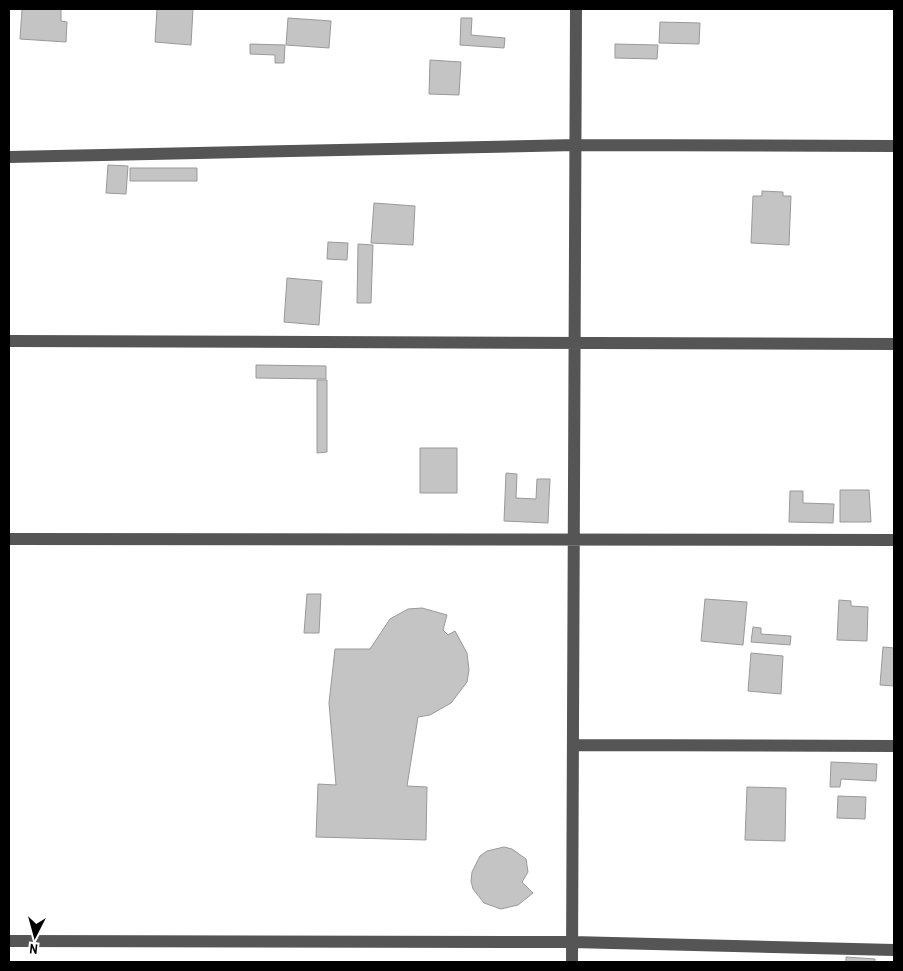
<svg xmlns="http://www.w3.org/2000/svg" width="903" height="971" font-family="'Archivo Narrow',sans-serif">
<style>
.building{fill:#c4c4c4;stroke:#999}
.lines{fill:none;stroke-linecap:round;stroke-linejoin:round}
.minor{stroke:#555;stroke-width:12}
</style>
<rect width="100%" height="100%" fill="#fff"/>
<path class="building" d="M22 9H61V21L67 22 66 42 20 39Z
M157 9H193L191 45 155 42Z
M288 18 331 21 329 48 286 45Z
M461 18H472L471 35 505 38 504 48 460 45Z
M660 22 700 23 699 44 659 43Z
M250 44 285 45 284 63H275V55L250 54Z
M615 44 658 45 657 59 615 58Z
M430 60 461 62 459 95 429 94Z
M108 165 128 166 126 194 106 193Z
M130 168H197V181H130Z
M762 191 783 192V196H791L789 245 751 243 753 196H762Z
M374 203 415 206 413 245 371 243Z
M328 242 348 243 347 260 327 259Z
M358 244 373 245 371 303H357Z
M287 278 322 281 319 325 284 322Z
M256 365 326 366V379L256 378Z
M317 380H327V452L317 453Z
M420 448H457V493H420Z
M506 473 517 474 516 498 536 499 537 479H550L548 523 504 521Z
M840 490H869L871 522H840Z
M790 491H803V503L834 504 833 523 789 522Z
M307 594H321L319 633H304Z
M705 599 747 602 743 645 701 641Z
M839 600 851 601V606L868 607 867 641 837 640Z
M422 608 447 615 443 630 448 635 455 631 467 653 469 670 467 682 451 703 430 715 418 717 407 786 427 787 426 840 316 837 318 784 336 785 329 703 335 649H370L390 619 408 609Z
M753 627 761 628V634L791 636 790 645 751 642Z
M883 647 894 648V686L880 685Z
M751 653 783 656 781 694 748 691Z
M831 762 877 764 876 781 841 779 840 787H830Z
M747 787 786 788 785 841 745 840Z
M838 796 866 797 865 819 837 818Z
M504 847 512 849 526 859 528 872 522 882 533 893 518 905 501 909 484 903 473 889 471 881 472 872 480 856 487 851Z
M846 957 875 959V962H846Z"/>
<g class="lines">
<path class="minor" d="M9 157 576 145 894 146
M9 341 894 344
M9 539 894 540
M573 745 894 746
M9 941 572 942 894 950
M572 962 576 9"/>
</g>
<rect width="903" height="971" fill="none" stroke="#000000" stroke-width="20"/>
<g transform="translate(35 936) rotate(186)" stroke="#ffffff" stroke-width="4" paint-order="stroke">
<path d="M0-4L9 19L0 12L-9 19Z" fill="#000000"/>
<text y="-8" font-size="14" font-weight="bold" text-anchor="middle" fill="#000000">N</text>
</g>
</svg>
